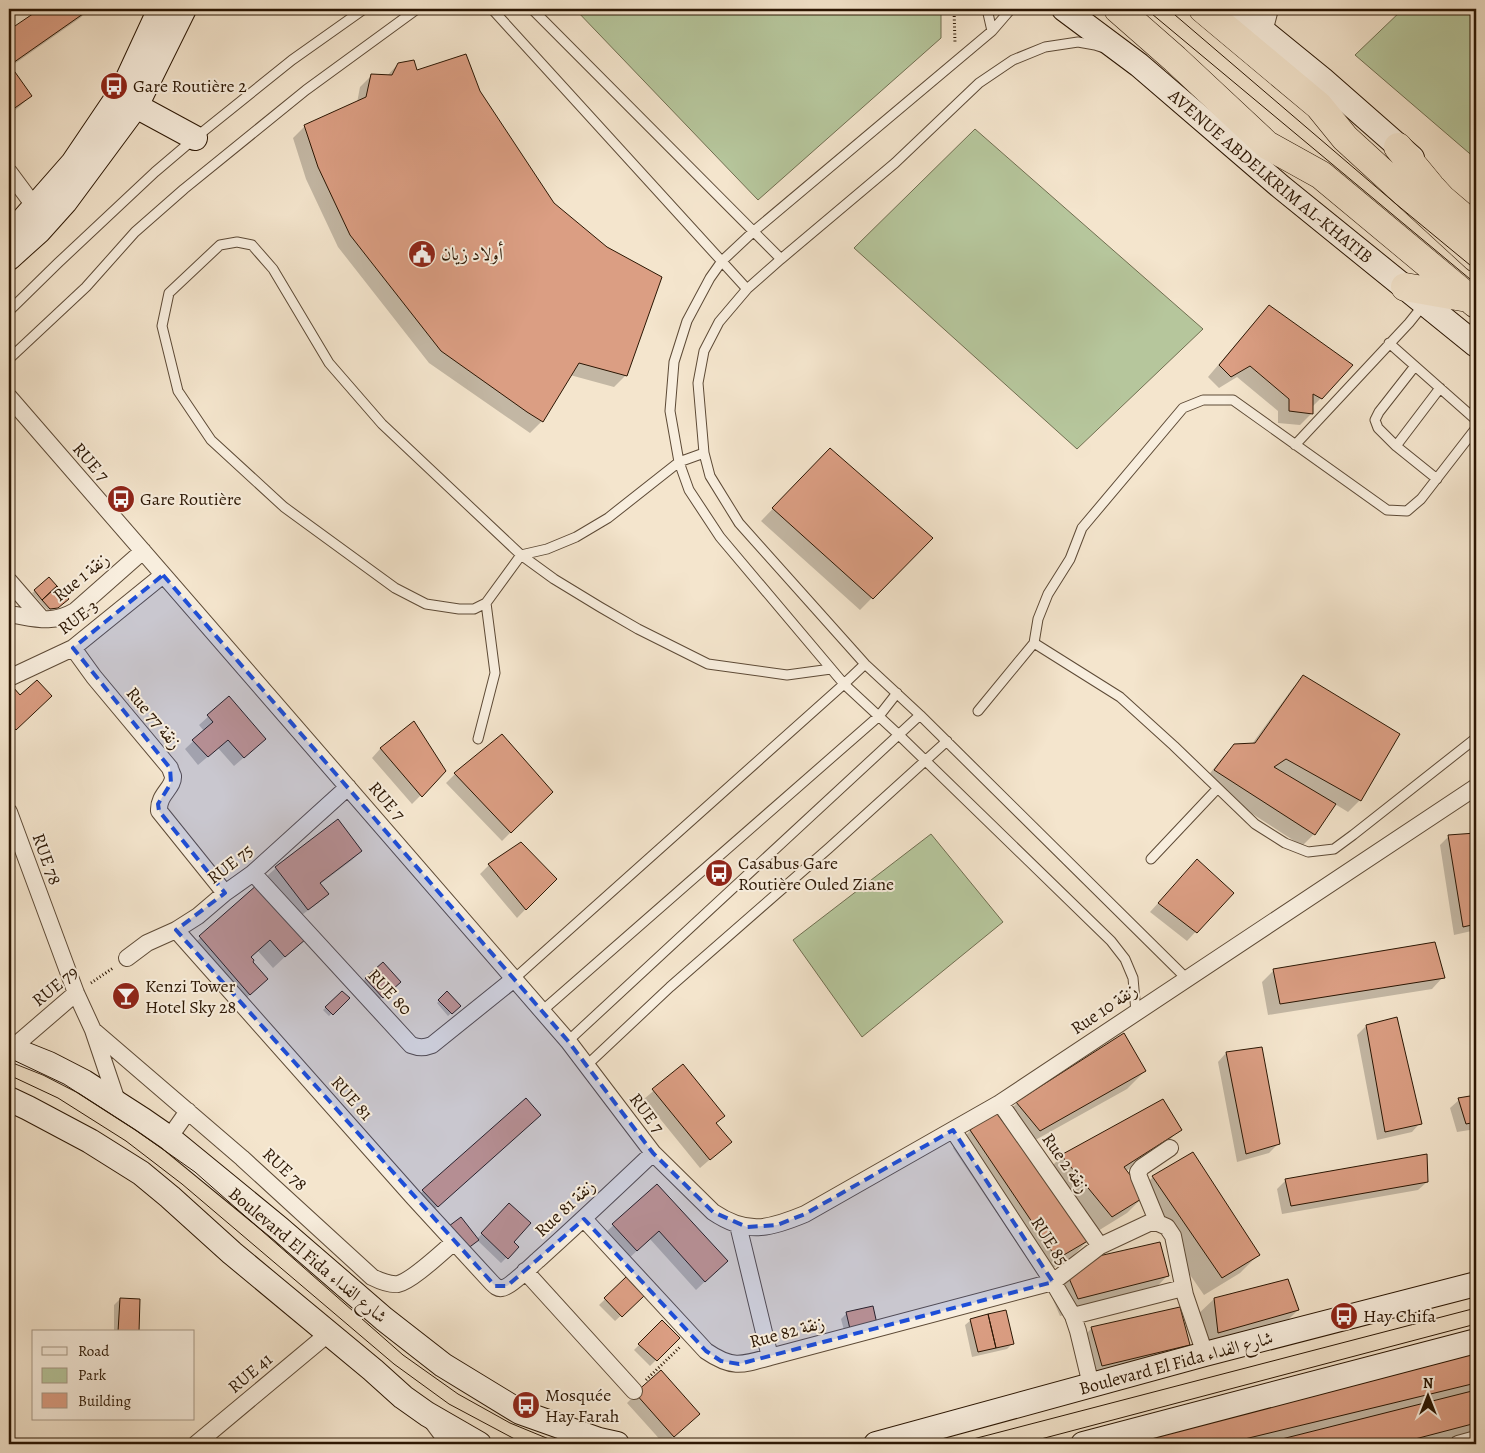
<svg xmlns="http://www.w3.org/2000/svg" width="1485" height="1453" font-family="Alegreya,Amiri,serif">
<style>
.green{fill:#b6c69c;stroke:#706e50}
.shadow{fill:#0003}
.building{fill:#db9e83;stroke:#2b1603}
.lines{fill:none;stroke-linecap:round;stroke-linejoin:round}
.lane-casing{stroke:#5d4a36;stroke-width:11}
.street-casing{stroke:#5d4a36;stroke-width:18}
.secondary-casing{stroke:#2b1603;stroke-width:26}
.highway-casing{stroke:#2b1603;stroke-width:29}
.path{stroke:#2b1603;stroke-width:3;stroke-dasharray:1 2.5;stroke-linecap:butt}
.lane{stroke:#f8eede;stroke-width:9}
.street{stroke:#f8eede;stroke-width:16}
.secondary{stroke:#f8eede;stroke-width:24}
.highway{stroke:#f4e5cd;stroke-width:28}
.tram{stroke:#2b1603;stroke-width:1}
.marked{fill:#1d4ed8;fill-opacity:0.2;stroke:#1d4ed8;stroke-width:4;stroke-dasharray:10 6;stroke-linejoin:round}
.labels{text-anchor:middle;stroke-width:4;stroke-linejoin:round;paint-order:stroke}
.poi-label{font-size:18px;fill:#2b1603;stroke:#f8eede;text-anchor:start}
.street-label{font-size:18px;fill:#2b1603;stroke:#f8eede}
</style>
<rect width="100%" height="100%" fill="#f4e5cd"/>
<filter id="stains"><feTurbulence type="fractalNoise" baseFrequency=".004" numOctaves="4"/><feColorMatrix values="0 0 0 0 .2 0 0 0 0 .09 0 0 0 0 .02 0 0 0 .5 -.17"/></filter>
<radialGradient id="worn" r=".72"><stop offset=".6" stop-color="#630" stop-opacity="0"/><stop offset="1" stop-color="#630" stop-opacity=".3"/></radialGradient>
<path class="green" d="M575 9H941V38L758 200Z
M1403 9H1476V159L1355 55Z
M975 129 1203 329 1077 449 854 248Z
M931 834 1003 922 862 1037 793 940Z"/>
<path class="shadow" d="M42 9H90L80 18 10 67 31 96 19 107 9 115V32Z
M398 64 416 72 479 92 626 375 614 387 570 375 542 421 530 433 429 363 338 247 306 179 293 138 305 126 357 103 360 87 372 75 387 76Z
M1270 306 1321 398 1311 408 1312 413 1300 425 1278 423V411L1237 377 1219 388 1208 377 1258 318Z
M818 462 931 538 860 610 761 521Z
M49 579 67 599 54 610 48 611 32 593Z
M1303 677 1360 800 1348 812 1335 804 1314 834 1302 846 1203 782 1223 757 1235 745 1252 744 1292 689Z
M13 688 20 696 45 702 9 734V692Z
M229 698 256 747 234 766 218 748 198 765 185 749 204 731 199 725Z
M414 723 445 771 412 804 372 758 380 749Z
M455 774 551 792 502 841 446 783Z
M1476 834V930L1454 935 1440 845 1449 836Z
M521 843 555 879 517 918 480 874 489 865Z
M361 851 352 860 320 884 327 894 318 903 299 917 267 876 276 868Z
M1188 870 1232 893 1187 941 1150 912Z
M258 886 304 939 273 968 258 951 250 958 251 962 266 979 238 1006 188 949Z
M1274 970 1443 977 1432 989 1268 1015 1262 982Z
M366 978 393 988 376 1002 361 984Z
M342 992 348 998 329 1016 323 1010Z
M447 993 459 1006 448 1016 437 1003Z
M1366 1026 1420 1123 1412 1132 1377 1140 1357 1035Z
M1226 1053 1278 1144 1269 1153 1237 1162 1218 1062Z
M683 1066 715 1124 730 1142 700 1168 644 1099Z
M1145 1071 1127 1089 1021 1148 1089 1239 1072 1257 1039 1276 953 1148 970 1131 1000 1120 1017 1103Z
M1476 1096V1129L1457 1132 1450 1108 1459 1100Z
M1163 1100 1180 1129 1163 1147 1126 1171 1140 1190 1153 1177 1193 1154 1258 1255 1240 1273 1204 1295 1139 1201 1127 1213 1093 1234 1044 1174 1062 1156Z
M531 1123 428 1215 414 1200 423 1191Z
M1286 1180 1427 1182 1418 1190 1282 1214 1277 1189Z
M656 1186 717 1270 696 1290 650 1239 628 1259 604 1234Z
M509 1205 512 1242 517 1247 501 1263 477 1240V1239Z
M1167 1276 1150 1294 1060 1316 1051 1295 1069 1277Z
M626 1279 642 1296 615 1321 599 1305Z
M120 1299 138 1332H114V1305Z
M1214 1299 1298 1310 1280 1328 1201 1350 1196 1316Z
M872 1307 845 1334 841 1319 847 1313Z
M971 1320 1013 1343 1007 1349 972 1357 965 1325Z
M662 1322 678 1338 650 1366 634 1350Z
M1091 1329 1188 1345 1171 1363 1084 1383 1074 1346Z
M1476 1352V1431L1427 1444H1129Z
M636 1394 690 1422 664 1444 627 1403Z"/>
<path class="building" d="M40 9H90L10 65 32 96 9 112V30Z
M466 54 480 91 554 203 607 247 662 277 627 376 579 363 543 422 527 412 441 351 350 235 318 167 304 125 366 97 371 74 392 75 398 63 414 60 417 70Z
M1269 305 1353 365 1322 399 1313 394V414L1289 411V399L1250 366 1231 377 1219 365Z
M830 448 933 538 873 599 772 508Z
M49 577 57 586 42 600 34 590Z
M57 586 69 599 58 608 50 609 42 600Z
M1303 675 1400 734 1361 801 1286 759 1274 767 1336 804 1315 835 1214 770 1234 744 1255 743Z
M37 680 52 696 16 730 9 722V690L13 687 20 695Z
M229 696 266 739 244 758 228 740 208 757 192 740 213 722 207 715Z
M414 721 446 771 422 797 380 748Z
M502 734 553 792 511 833 454 773Z
M338 819 362 851 320 883 329 894 308 910 275 867Z
M1476 833V924L1463 927 1448 835Z
M521 842 557 879 526 910 488 864Z
M1197 859 1234 893 1197 933 1158 903Z
M258 884 306 939 285 957 270 940 251 957 254 960 253 962 268 979 250 995 199 936Z
M1435 942 1445 978 1280 1004 1273 969Z
M383 962 401 982 383 998 365 978Z
M342 991 350 998 333 1015 325 1007Z
M447 991 461 1006 452 1014 438 1000Z
M1397 1017 1422 1124 1385 1132 1366 1025Z
M1124 1033 1146 1071 1040 1131 1016 1102Z
M1262 1047 1280 1144 1246 1154 1226 1052Z
M683 1064 725 1116 716 1123 732 1142 710 1160 652 1089Z
M1476 1095V1122L1466 1124 1458 1098Z
M526 1098 541 1115 438 1207 422 1190Z
M1163 1099 1182 1130 1124 1167 1146 1196 1112 1217 1061 1155Z
M995 1111 1091 1239 1057 1259 970 1130Z
M1193 1152 1260 1255 1222 1278 1152 1176Z
M1427 1154 1428 1182 1291 1206 1285 1179Z
M657 1184 728 1261 705 1282 659 1231 637 1251 612 1224Z
M509 1203 531 1223 514 1242 519 1247 508 1259 481 1233Z
M461 1217 479 1240 467 1249 449 1226Z
M1160 1242 1169 1276 1078 1299 1068 1276 1090 1258Z
M626 1277 644 1296 622 1317 604 1298Z
M1288 1279 1299 1310 1218 1333 1214 1298Z
M120 1298 140 1299 139 1332H118Z
M873 1306 877 1324 850 1329 846 1312Z
M1180 1307 1190 1345 1102 1366 1091 1327Z
M1006 1310 1014 1344 996 1348 988 1314Z
M988 1314 996 1348 978 1352 970 1319Z
M662 1320 680 1338 657 1361 638 1344Z
M1476 1350V1383L1224 1444H1124Z
M661 1370 700 1414 674 1437 635 1393Z
M1476 1390V1423L1396 1444H1262Z
M9 1432 12 1433 11 1441H15V1444H9Z"/>
<g class="lines">
<g class="lane-casing">
<path id="lane" d="M492 9 747 289
M532 9 781 259
M987 9 992 31
M1011 9 992 31 754 231 722 261 710 278 687 321 674 362 670 411 679 462 689 490 720 537 844 684 899 735 1111 941 1125 959 1133 978 1136 1012
M1101 47 1095 45 1078 42 1045 47 1013 60 979 83 895 163 781 259 747 289 719 322 704 351 698 383 704 453 710 476 739 523 865 664 920 715 1187 979
M9 311 58 263 155 172 195 138 292 60 364 9
M1389 343 1476 420
M9 359 86 287 135 232 184 189 306 90 417 9
M1415 366 1379 412 1375 420 1378 428 1396 446 1437 479
M1295 445 1409 323 1425 303
M1396 446 1440 388
M704 453 679 462 608 518 576 537 547 549 521 555 486 603 474 609H459L426 604 395 588 284 507 211 440 178 391 162 326 169 293 220 245 237 242 252 245 273 269 329 363 382 424 521 555 554 579 600 607 638 629 708 664 787 675 831 669
M1034 643 1120 697 1174 746 1255 824 1285 843 1308 852 1334 849 1353 835 1476 738
M978 711 1034 643 1038 619 1048 594 1070 559 1082 528 1183 408 1203 400H1233L1387 510 1407 511 1421 499 1476 428
M478 739 495 673 486 603
M1151 859 1217 789
M514 979 844 684 865 664
M542 1011 879 716 897 693
M568 1041 920 715
M587 1065 670 987 829 848 947 741"/>
</g>
<g class="street-casing">
<path id="street" d="M1264 32 1270 9
M9 172 35 207
M9 397 568 1041 653 1153 713 1212C747 1235 769 1229 805 1214L1000 1103 1476 787
M9 581 42 619
M9 614C35 618 51 625 75 611L143 551
M73 648 94 677 170 768C170 769 173 776 173 776 174 788 158 794 159 811L225 893
M9 678 73 648 163 575
M9 812 76 993 93 1030 118 1104
M253 873 411 1045C419 1048 424 1048 432 1045L514 979
M176 930 413 1197 492 1283C495 1286 498 1289 502 1288 509 1288 531 1266 538 1260 577 1225 615 1189 653 1153
M127 958 147 943 176 930 198 916 225 893 253 873 348 787
M93 1030 242 1158 372 1277C380 1281 389 1285 398 1284 412 1281 442 1252 454 1242
M11 1049 76 993
M1000 1103 1100 1246
M953 1130 1053 1282 1073 1316 1078 1331 1091 1385
M169 1138 188 1111
M1170 1148 1142 1167 1138 1172 1139 1177 1158 1223 1167 1227 1173 1236 1185 1295 1205 1354
M584 1219 706 1351C732 1369 742 1365 770 1357L1053 1282 1100 1246 1149 1223H1158
M738 1225 770 1357
M525 1271 634 1391
M1073 1316 1183 1288
M431 1420 449 1444
M196 1444 329 1333
M1458 1444 1476 1439"/>
</g>
<g class="secondary-casing">
<g id="secondary">
<path id="s1" d="M1064 9 1139 65 1281 187 1476 345"/>
<path d="M1236 9 1322 79 1412 158"/>
<path d="M136 106 195 138"/>
<path d="M9 236 73 163 123 89 160 9"/>
<path d="M9 258 39 231 65 202 136 106 184 9"/>
<path d="M9 1048 49 1064 84 1082 143 1120 169 1138 280 1229 384 1319 443 1365 520 1412 599 1440 617 1444"/>
<path d="M9 1099 28 1108 90 1141 141 1173 170 1197 232 1253 373 1370 403 1397 427 1414 479 1444"/>
<path d="M876 1444 1205 1354 1476 1284"/>
<path d="M1083 1444 1476 1341"/>
</g>
</g>
<g class="highway-casing">
<path id="highway" d="M1118 9 1175 59 1267 145 1321 175 1476 304
M1203 9 1319 106 1345 138 1476 258
M1398 147 1431 187 1442 199 1476 228
M1405 287 1468 298"/>
</g>
<path class="path" d="M954 9 955 43
M91 983 113 968
M646 1380 681 1346"/>
<use href="#lane" class="lane"/>
<use href="#street" class="street"/>
<use href="#secondary" class="secondary"/>
<use href="#highway" class="highway"/>
<path class="tram" d="M1146 9 1476 284
M1168 9 1396 204 1476 270
M9 1058 64 1084 134 1129 195 1172 403 1355 458 1394 510 1423 561 1444
M9 1075 58 1098 126 1141 182 1184 394 1364 449 1404 524 1444
M954 1444 1476 1308
M1022 1444 1476 1324"/>
</g>
<path class="marked" d="M163 575 568 1041 653 1153 713 1212 747 1227 777 1225 805 1214 953 1130 1053 1282 739 1364 721 1361 706 1351 584 1219 507 1286H495L176 930 225 893 159 811 158 804 171 783 170 768 73 648Z"/>
<defs>
<g id="bus-disc" transform="scale(1.4375)"><circle r="9.5" fill="#8f2418" stroke="#f8eede"/><path d="M-5-6H5V4H4V6H2V4H-2V6H-4V4H-5ZM-3.5-4V0h7V-4ZM-3.5 1.2v1.5H-2V1.2ZM2 1.2v1.5H3.5V1.2Z" fill="#fff"/></g>
<g id="civic-disc" transform="scale(1.4375)"><circle r="9.5" fill="#8f2418" stroke="#f8eede"/><path d="M-.6-6.5H3V-4.5H.6V-3L4-1V1h2V6H-6V1h2V-1L-.6-3ZM-1.2 2.5V6h2.4V2.5Z" fill="#fff"/></g>
<g id="bar-disc" transform="scale(1.4375)"><circle r="9.5" fill="#8f2418" stroke="#f8eede"/><path d="M-6-5H6L.8 .8V4.5H3.5V6h-7V4.5H-.8V.8Z" fill="#fff"/></g>
</defs>
<g fill-rule="evenodd">
<use href="#bus-disc" x="114" y="86"/>
<use href="#civic-disc" x="422" y="254"/>
<use href="#bus-disc" x="121" y="499"/>
<use href="#bus-disc" x="719" y="873"/>
<use href="#bar-disc" x="126" y="996"/>
<use href="#bus-disc" x="1344" y="1316"/>
<use href="#bus-disc" x="526" y="1405"/>
</g>
<g class="labels">
<g class="poi-label">
<text x="133" y="92">Gare Routière 2</text>
<text x="441" y="260">أولاد زيان</text>
<text x="140" y="505">Gare Routière</text>
<text x="738" y="869">Casabus Gare<tspan x="738" dy="21">Routière Ouled Ziane</tspan></text>
<text x="145" y="992">Kenzi Tower<tspan x="145" dy="21">Hotel Sky 28</tspan></text>
<text x="1363" y="1322">Hay Chifa</text>
<text x="545" y="1401">Mosquée<tspan x="545" dy="21">Hay Farah</tspan></text>
</g>
<g class="street-label">
<text dy="6" stroke="none"><textPath href="#s1" startOffset="266">AVENUE ABDELKRIM AL-KHATIB</textPath></text>
<text transform="translate(91 462) rotate(49)" y="6">RUE 7</text>
<text transform="translate(81 577) rotate(-39)" y="6">Rue 1 زنقة</text>
<text transform="translate(78 617) rotate(-37)" y="6">RUE 3</text>
<text transform="translate(154 718) rotate(50)" y="6">Rue 77 زنقة</text>
<text transform="translate(387 801) rotate(49)" y="6">RUE 7</text>
<text transform="translate(47 859) rotate(70)" y="6">RUE 78</text>
<text transform="translate(230 864) rotate(-38)" y="6">RUE 75</text>
<text transform="translate(55 986) rotate(-39)" y="6">RUE 79</text>
<text transform="translate(390 992) rotate(47)" y="6">RUE 80</text>
<text transform="translate(1104 1009) rotate(-34)" y="6">Rue 10 زنقة</text>
<text transform="translate(352 1098) rotate(48)" y="6">RUE 81</text>
<text transform="translate(647 1113) rotate(53)" y="6">RUE 7</text>
<text transform="translate(1066 1163) rotate(55)" y="6">Rue 2 زنقة</text>
<text transform="translate(285 1169) rotate(43)" y="6">RUE 78</text>
<text transform="translate(565 1208) rotate(-43)" y="6">Rue 81 زنقة</text>
<text transform="translate(1050 1241) rotate(57)" y="6">RUE 85</text>
<text transform="translate(308 1255) rotate(40)" y="6">Boulevard El Fida شارع الفداء</text>
<text transform="translate(787 1332) rotate(-15)" y="6">Rue 82 زنقة</text>
<text transform="translate(1176 1363) rotate(-15)" y="6">Boulevard El Fida شارع الفداء</text>
<text transform="translate(250 1373) rotate(-40)" y="6">RUE 41</text>
</g>
</g>
<rect width="1485" height="1453" fill="none" stroke="#f4e5cd" stroke-width="30"/>
<rect x="10" y="10" width="1465" height="1433" fill="none" stroke="#2b1603" stroke-width="2.5"/>
<rect x="15" y="15" width="1455" height="1423" fill="none" stroke="#2b1603"/>
<rect x="32" y="1330" width="162" height="90" fill="#f8eede" stroke="#a69886"/>
<rect x="42" y="1347" width="25" height="8" fill="#f8eede" stroke="#a69886"/>
<text x="78" y="1356" font-size="15" fill="#2b1603">Road</text>
<rect x="42" y="1368" width="25" height="15" fill="#b6c69c" stroke="#a69886"/>
<text x="78" y="1380" font-size="15" fill="#2b1603">Park</text>
<rect x="42" y="1393" width="25" height="15" fill="#db9e83" stroke="#a69886"/>
<text x="78" y="1406" font-size="15" fill="#2b1603">Building</text>
<g transform="translate(1428 1396)" stroke="#f8eede" stroke-width="4" paint-order="stroke">
<path d="M0-4L9 19L0 12L-9 19Z" fill="#2b1603"/>
<text y="-8" font-size="14" font-weight="bold" text-anchor="middle" fill="#2b1603">N</text>
</g>
<rect width="100%" height="100%" filter="url(#stains)"/>
<rect width="100%" height="100%" fill="url(#worn)"/>
</svg>
